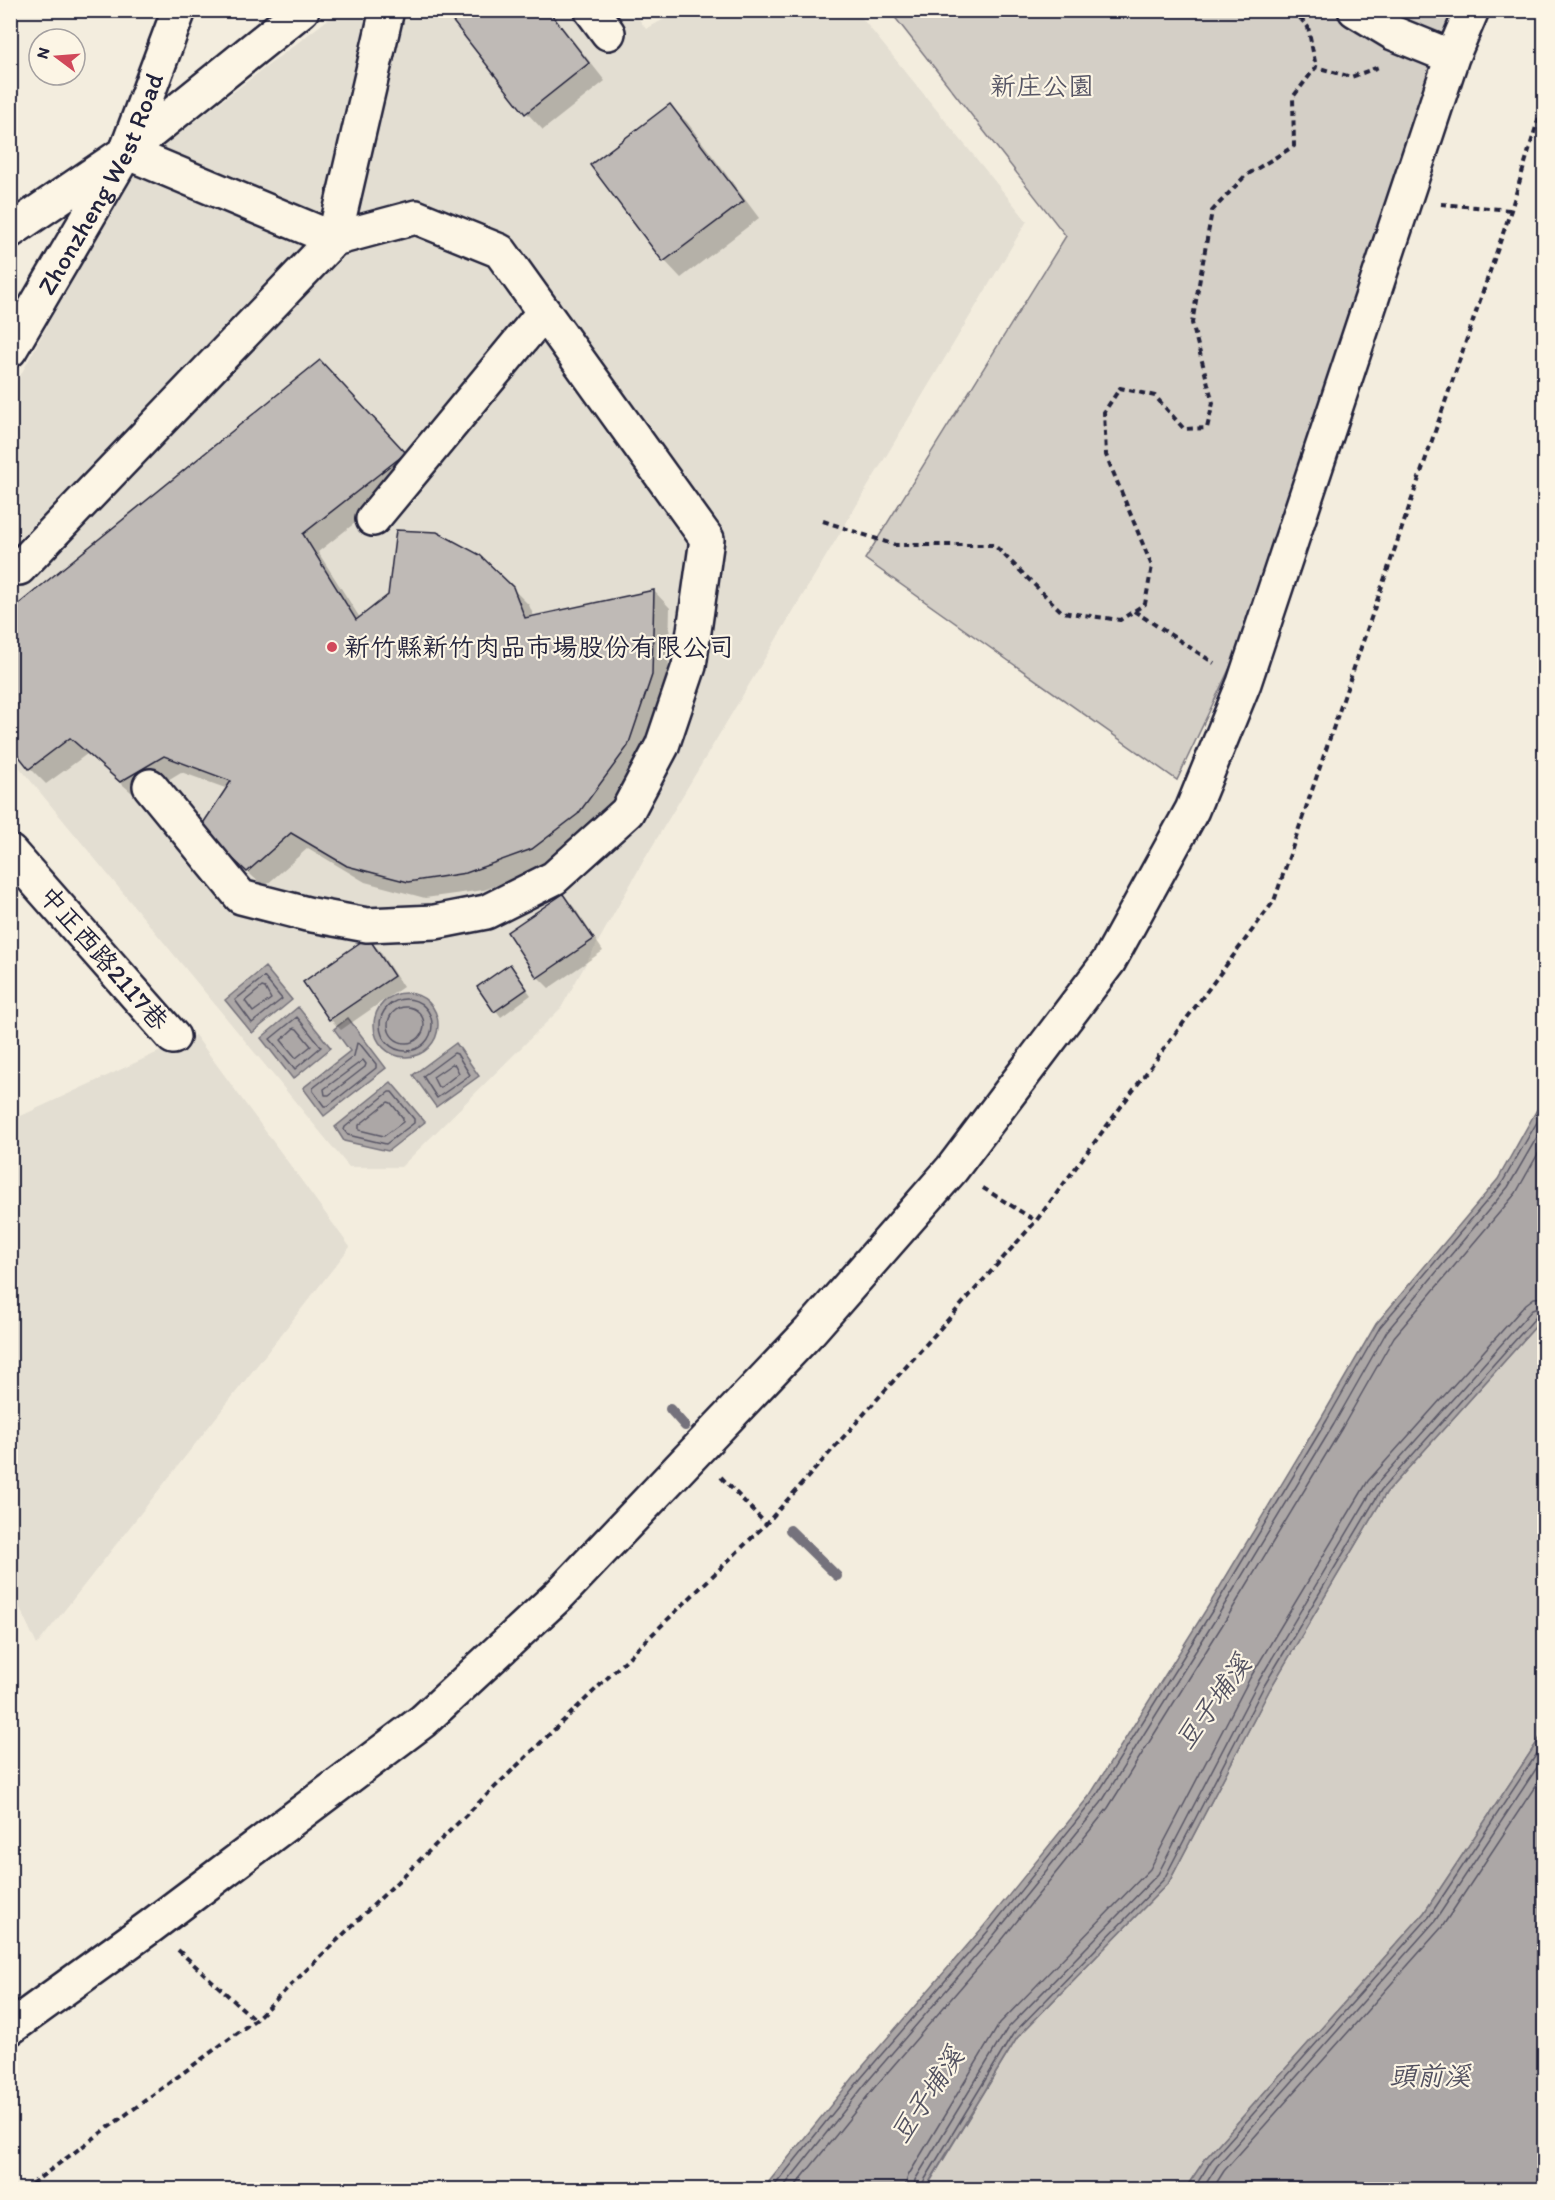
<svg xmlns="http://www.w3.org/2000/svg" width="1555" height="2200" font-family="Itim,'LXGW WenKai TC',sans-serif">
<style>
.built{fill:#e3ded2}
.green{fill:#d4cfc6;stroke:#7b7880;stroke-width:1.5}
.water{fill:#aca7a6;stroke:#75727b;stroke-width:1.5}
.shadow{fill:#0003}
.lines{fill:none;stroke-linecap:round;stroke-linejoin:round}
.shore{stroke:#595766;stroke-width:1.5}
.stream{stroke:#75727b;stroke-width:10}
.building{fill:#bfbab6;stroke:#22223b;stroke-width:1.5}
.minor-casing{stroke:#22223b;stroke-width:38}
.major-casing{stroke:#22223b;stroke-width:38}
.path{stroke:#22223b;stroke-width:4;stroke-dasharray:6 4.5;stroke-linecap:butt}
.minor{stroke:#fcf5e5;stroke-width:33}
.major{stroke:#fcf5e5;stroke-width:33}
.poi-dot{fill:#d1495b;stroke:#fcf5e5;stroke-width:2}
.labels{text-anchor:middle;stroke-width:4.5;stroke-linejoin:round;paint-order:stroke}
.park-label{font-size:26px;fill:#575665;stroke:#fcf5e5}
.street-label{font-size:26px;fill:#22223b;stroke:#fcf5e5}
.poi-label{font-size:26px;fill:#22223b;stroke:#fcf5e5;text-anchor:start}
.water-label{font-size:27px;font-style:italic;fill:#525160;stroke:#fcf5e5}
</style>
<rect width="100%" height="100%" fill="#f3edde"/>
<filter id="ink" filterUnits="userSpaceOnUse"><feTurbulence type="fractalNoise" baseFrequency=".0167" numOctaves="2"/><feDisplacementMap in="SourceGraphic" scale="12" xChannelSelector="R" yChannelSelector="G"/><feConvolveMatrix kernelMatrix="1 2 1 2 8 2 1 2 1" color-interpolation-filters="sRGB"/></filter>
<g filter="url(#ink)">
<path class="built" d="M339 11H633L646 29 679 11H856L1027 221 644 860 561 1008 401 1167H349L11 757 10 395 129 172Z
M195 1035 350 1247 37 1645 10 1587V1121Z"/>
<path class="green" d="M890 11H1451L1241 644 1177 780 865 559 1066 236Z
M1544 1317V1732L1424 1913 1206 2158 1185 2189 925 2190 1017 2038 1169 1882 1270 1689 1386 1493Z"/>
<path class="water" d="M265 967 292 1000 252 1033 225 1000Z
M374 1025a32 32 0 1 1 64 0a32 32 0 1 1-64 0Z
M298 1007 331 1048 293 1079 261 1038Z
M348 1018 386 1068 324 1116 303 1088 350 1051 334 1029Z
M456 1043 479 1076 436 1107 413 1075Z
M391 1082 425 1122 388 1151 344 1141 335 1127Z
M1544 1097V1317L1386 1493 1270 1689 1169 1882 1017 2038 925 2189H763L857 2073 984 1926 1090 1795 1209 1605 1322 1417 1376 1324 1498 1179Z
M1544 1732V2189H1185L1206 2158 1424 1913Z"/>
<path class="shadow" d="M446 10H549L605 81 543 130 527 113Z
M670 106 687 122 759 218 681 278 665 261 592 165Z
M337 379 421 471 318 552 360 618 479 556 529 605 534 617 654 591 670 608 668 692 644 762 594 830 549 865 484 890 425 898 365 882 308 848 264 887 218 845 228 789 181 772 138 798 87 754 46 784 30 768 10 743V607L13 611Z
M563 896 574 907 603 951 549 988 538 977Z
M368 939 379 950 403 987 341 1030 330 1019Z
M510 966 531 995 501 1017 479 988Z"/>
<g class="lines">
<path class="shore" d="M264 977 282 999 252 1023 235 1000Z
M262 987 265 988 271 999 253 1012 245 1001Z
M380 1025a26 26 0 1 1 52 0a26 26 0 1 1-52 0Z
M388 1025a18 18 0 1 1 36 0a18 18 0 1 1-36 0Z
M297 1017 321 1047 295 1069 270 1039Z
M294 1028 297 1029 311 1046 296 1058 281 1040Z
M357 1043 360 1044 376 1064V1068L328 1106H324L313 1091V1088L354 1056Z
M454 1053 457 1054 470 1075 437 1098 423 1076Z
M363 1060 366 1064 365 1067 329 1095H325L324 1089Z
M452 1064 455 1065 459 1073 441 1087H438L433 1077Z
M389 1092H392L414 1119V1123L386 1144 348 1135 344 1130 345 1127Z
M388 1102 391 1103 403 1118V1122L384 1136 359 1130V1125Z
M771 2190 862 2077 989 1930 1095 1798 1214 1608 1327 1420 1380 1327 1502 1183 1544 1110
M781 2190 867 2082 994 1935 1101 1803 1220 1612 1334 1424 1387 1331 1508 1187 1544 1125
M792 2190 874 2088 1001 1941 1108 1808 1228 1616 1342 1428 1394 1337 1516 1193 1544 1143
M904 2190 908 2176 1000 2023 1150 1869 1250 1678 1368 1481 1526 1304 1534 1298 1544 1297
M913 2190 915 2180 1007 2029 1158 1874 1258 1682 1375 1486 1532 1310 1544 1306
M921 2190 922 2184 1013 2034 1164 1879 1264 1686 1381 1490 1537 1316 1544 1313
M1193 2190 1211 2161 1429 1917 1544 1743
M1202 2190 1217 2166 1435 1921 1544 1757
M1212 2190 1224 2171 1442 1927 1544 1773"/>
<path class="stream" d="M670 1409 685 1426
M790 1530 837 1576"/>
</g>
<path class="building" d="M444 10H548L589 63 525 114Z
M670 104 744 201 663 262 590 165Z
M320 360 406 453 303 534 356 620 388 595 396 530 437 532 480 555 513 587 525 618 654 590 652 675 628 746 578 814 532 849 466 873 408 882 347 866 291 833 247 872 200 828 231 781 164 756 120 782 70 738 29 769 10 745V611Z
M563 894 594 939 537 978 507 932Z
M368 937 394 976 329 1020 303 982Z
M510 964 527 989 494 1012 477 987Z"/>
<g class="lines">
<g class="minor-casing">
<path id="minor" d="M591 10 608 33
M1355 10 1393 33 1452 57
M126 152 334 239
M10 231 126 152 302 10
M334 239 387 10
M373 519 544 312
M19 568 334 239 416 217 500 251 707 539 689 666 662 746 627 812 554 878 486 912 435 922 367 925 307 914 241 897 150 786
M10 852 173 1037
M10 2028 151 1926 423 1721 560 1594 810 1331 952 1169 1109 961 1192 810 1244 683 1452 57 1472 10"/>
</g>
<g class="major-casing">
<g id="major">
<path id="s1" d="M10 350 126 152 179 10"/>
</g>
</g>
<path class="path" d="M1293 10 1308 27 1316 67
M1441 204 1511 210
M823 521 895 545H994L1062 612 1120 620 1145 604 1152 566 1106 455 1104 412 1120 388 1155 396 1184 429 1207 428 1213 403 1192 323 1212 211 1245 176 1294 146 1293 97 1316 67 1351 77 1379 67
M1134 611 1214 663
M983 1188 1036 1221
M721 1477 766 1524
M178 1950 255 2020
M23 2190 255 2020 766 1524 1036 1221 1274 901 1511 210 1544 100"/>
<use href="#minor" class="minor"/>
<use href="#major" class="major"/>
</g>
</g>
<circle class="poi-dot" cx="332" cy="647" r="6"/>
<g class="labels">
<g class="park-label">
<text x="1042" y="95">新庄公園</text>
</g>
<g class="street-label">
<text dy="9" stroke="none"><textPath href="#s1" startOffset="190">Zhonzheng West Road</textPath></text>
<text transform="translate(104 958) rotate(49)" y="9">中正西路2117巷</text>
</g>
<g class="poi-label">
<text x="344" y="656">新竹縣新竹肉品市場股份有限公司</text>
</g>
<g class="water-label">
<text transform="translate(1213 1702) rotate(-54)" y="9">豆子埔溪</text>
<text x="1430" y="2085">頭前溪</text>
<text transform="translate(927 2095) rotate(-56)" y="9">豆子埔溪</text>
</g>
</g>
<rect width="1555" height="2200" fill="none" stroke="#fcf5e5" stroke-width="36"/>
<rect x="18" y="18" width="1519" height="2164" fill="none" stroke="#22223b" stroke-width="2" filter="url(#ink)"/>
<g transform="translate(57 57) rotate(286)"><circle r="28" fill="#fcf5e5" stroke="#a5a1a1" stroke-width="1.5"/>
<path d="M0-4.5L10 22L0 15L-10 22Z" fill="#d1495b"/>
<text y="-9" font-size="16" font-weight="bold" text-anchor="middle" fill="#22223b">N</text>
</g>
</svg>
